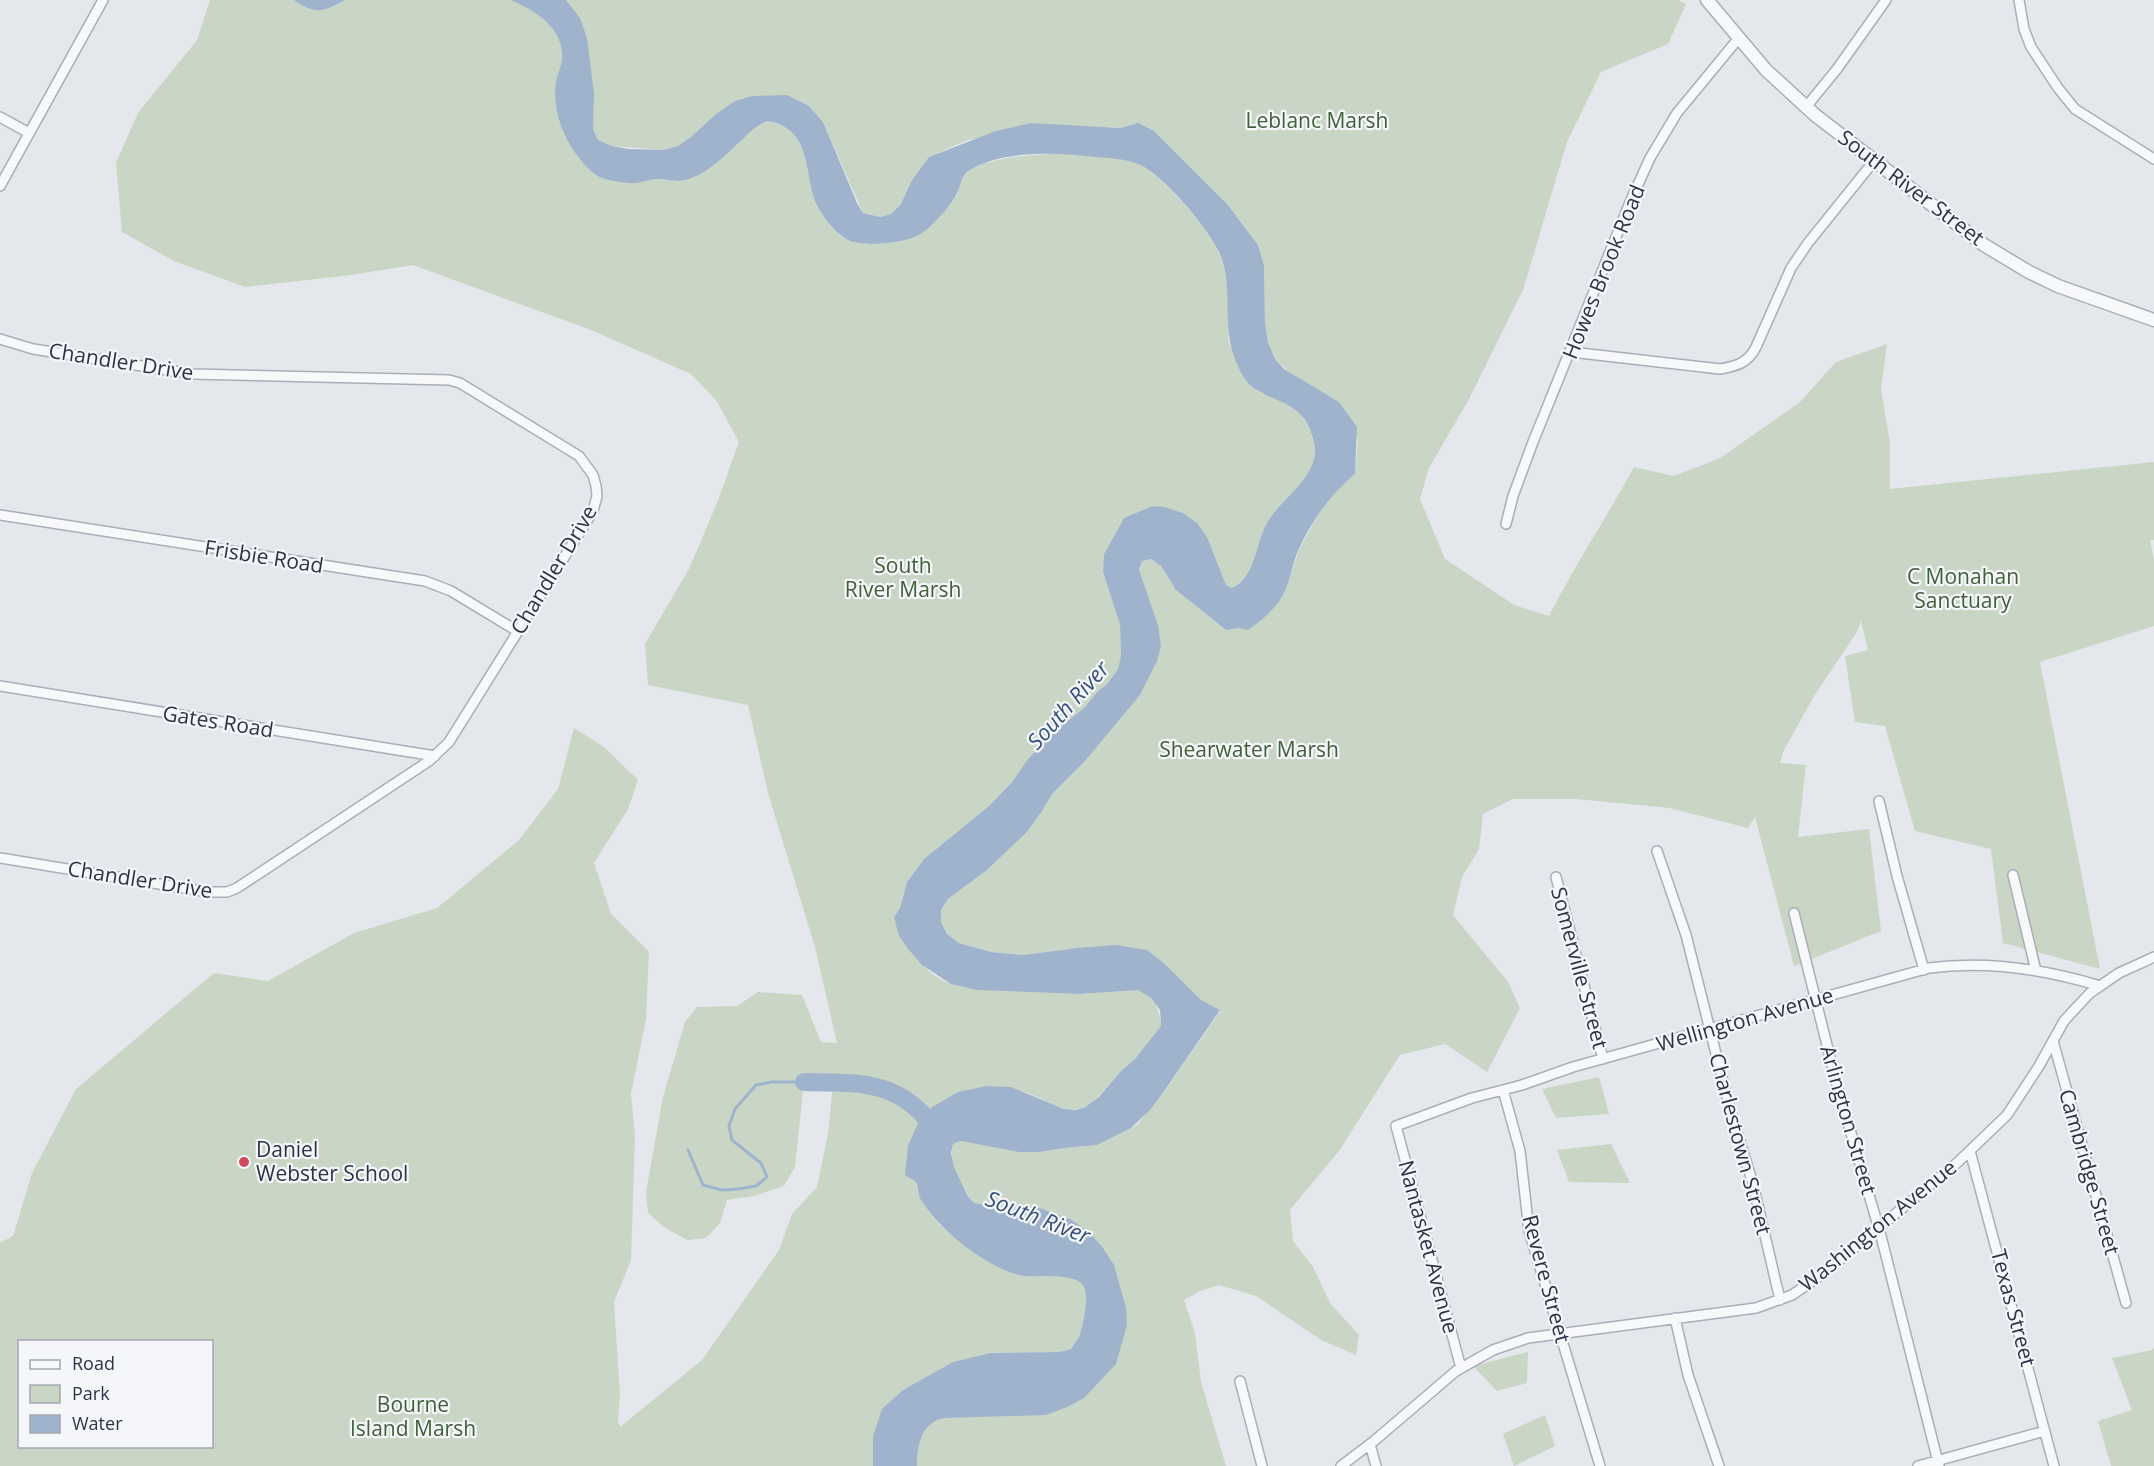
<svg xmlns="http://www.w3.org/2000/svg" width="2154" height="1466" font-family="'Open Sans',sans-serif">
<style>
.green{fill:#c9d6c5;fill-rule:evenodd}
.water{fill:#9fb4cc}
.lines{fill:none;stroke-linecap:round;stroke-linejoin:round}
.stream{stroke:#9fb4cc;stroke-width:3}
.river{stroke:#9fb4cc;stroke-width:18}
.minor-casing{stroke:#a9aeb7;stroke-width:12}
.tertiary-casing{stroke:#a9aeb7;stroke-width:15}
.minor{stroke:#f7f8fa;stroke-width:9}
.tertiary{stroke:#f7f8fa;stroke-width:12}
.poi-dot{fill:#d1495b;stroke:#f4f6f9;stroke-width:2}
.labels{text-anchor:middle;stroke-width:4.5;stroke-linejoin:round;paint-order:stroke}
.park-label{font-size:21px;fill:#3f6138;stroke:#f4f6f9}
.street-label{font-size:21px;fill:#2b3445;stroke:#f4f6f9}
.poi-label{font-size:21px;fill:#2b3445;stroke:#f4f6f9;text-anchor:start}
.water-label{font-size:22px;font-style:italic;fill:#34527a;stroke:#f4f6f9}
</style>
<rect width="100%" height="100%" fill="#e4e7ec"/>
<path class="green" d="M210 0H294C314 14 326 12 345 0H511C533 10 560 25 562 53 563 63 558 72 556 81 552 106 561 134 576 154 583 163 591 174 602 178 611 181 627 184 637 183 644 182 650 179 657 179 664 179 672 181 679 181 704 179 725 155 743 139 749 133 757 125 766 123 773 121 780 124 786 128 811 143 805 181 817 204 823 217 836 236 849 241 866 247 904 243 919 235 930 229 951 205 957 194 962 184 960 176 970 170 1005 150 1100 149 1138 164 1162 174 1213 233 1221 258 1228 278 1228 300 1229 321 1229 328 1228 337 1229 343 1231 348 1248 383 1252 387 1254 389 1262 393 1264 394 1289 406 1306 410 1313 440 1316 450 1316 457 1311 467 1300 491 1275 504 1264 529 1256 548 1253 581 1231 588L1226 586 1207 537 1124 518 1104 554 1103 572 1120 625 1121 655 1118 669 1107 684 1097 692 1085 707 1054 732 1028 759 1012 782 990 805 924 859 907 882 900 908 894 917C907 945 921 974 952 984 973 991 998 990 1020 991 1040 992 1060 994 1079 994 1093 994 1128 987 1138 990 1155 996 1160 1011 1161 1026 1153 1037 1145 1049 1135 1059 1130 1064 1123 1069 1118 1074 1106 1087 1095 1106 1076 1109 1064 1112 1052 1104 1042 1099 998 1079 972 1084 932 1107 928 1125 924 1142 921 1160 919 1167 916 1176 916 1183 919 1220 988 1267 1022 1275 1040 1280 1063 1271 1080 1281 1092 1288 1084 1326 1079 1337 1077 1341 1073 1345 1071 1349L1059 1352 990 1353 953 1362 935 1373 873 1436V1466H0V1243L13 1236 32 1173 76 1089 214 973 268 981 354 933 437 908 519 840 558 789 574 728 604 747 638 780 628 809 594 863 611 914 649 952 646 1019 631 1094 635 1136 631 1260 614 1302 620 1395 618 1421 620 1427 702 1360 779 1250 792 1214 817 1187 828 1134 833 1083 804 1082 795 1167 784 1186 754 1196 727 1200 720 1223 706 1238 687 1240 664 1227 648 1213 646 1192 663 1097 685 1022 697 1007 737 1006 758 992 802 995 821 1042 837 1043 815 947 768 793 748 705 648 685 645 644 689 569 717 503 739 442 716 400 691 374 591 330 413 265 351 275 245 287 174 261 122 232 116 163 138 113 197 40ZM20 1342H212V1446H20Z
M566 0H1678L1686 4 1668 44 1601 72 1567 142 1523 290 1468 401 1429 468 1420 499 1445 559 1514 605 1549 616C1575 565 1607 517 1634 467L1674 476 1720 458 1799 403 1836 362 1887 344 1881 389 1890 443V489L2154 462V540H2150L2154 561V626L2040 662 2100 969 2003 943 1991 849 1915 831 1885 726 1855 722 1845 656 1868 650 1861 621 1857 632 1814 696 1783 752 1780 763 1806 765 1798 837 1869 829 1881 931 1794 966 1755 817 1748 828 1670 808 1576 799H1513L1483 814 1479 849 1462 877 1453 915 1508 982 1520 1008 1487 1072 1445 1044 1400 1055 1339 1151 1290 1210 1293 1241 1313 1267 1330 1303 1359 1335 1356 1355 1321 1340 1256 1296 1219 1285 1200 1291 1184 1300 1195 1333 1201 1382 1226 1466H917L916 1456 921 1438 931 1423 945 1418 981 1415 1116 1364 1070 1219 1034 1206 1005 1208 974 1203C961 1188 948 1164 953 1144L961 1141 1040 1152 1064 1148 1097 1145 1131 1128 1136 1126 1165 1091 1220 1011 1201 1000 1165 964 1077 948 1023 955 991 952 959 943 947 934 941 922V910L948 899 987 870 1026 833 1042 811 1052 794 1085 761 1140 695 1150 676 1158 625 1139 568 1142 561 1151 559 1161 566 1176 590 1226 630 1284 594 1299 550 1317 516 1331 495 1355 474 1358 439 1275 359 1268 342 1265 323 1264 266 1248 231 1228 205 1154 131 1110 127 968 140 929 157 912 180 901 204 891 214 880 217 863 213 823 122 809 106 787 96 692 136 678 146 663 150 612 146 598 140 593 129 580 18Z
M1599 1077 1609 1114 1556 1118 1542 1089Z
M1611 1144 1630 1183 1569 1182 1557 1150Z
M2154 1348V1466H2111L2098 1421 2132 1410 2112 1358 2152 1350Z
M1528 1352 1527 1383 1497 1391 1473 1366Z
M1545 1415 1555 1446 1514 1466 1503 1434Z"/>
<path class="water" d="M294 0H345C324 12 315 15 294 0Z
M511 0H566L580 18 587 38 594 93 593 129 598 140 612 146 628 149 663 150 678 146 692 136 716 114 735 101 752 96 787 95 809 106 823 122 857 203 863 213 880 217 891 214 901 204 912 180 929 157 996 131 1031 123 1121 128 1138 123 1154 131 1228 205 1258 245 1264 266 1265 323 1268 342 1275 359 1284 369 1339 402 1357 427 1355 474C1330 495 1311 521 1298 551 1292 565 1290 582 1283 595 1275 609 1261 621 1248 630L1238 628 1226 630 1176 590 1161 566 1151 559 1142 561 1139 569 1158 625 1161 646 1157 661 1140 695 1085 761 1052 794 1042 811 1026 833 987 870 948 899 941 910V922L947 934 959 943 991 952 1023 955 1077 948 1116 945 1147 950 1165 964 1201 1000 1220 1010 1165 1090 1150 1110 1131 1128 1097 1145 1064 1148 1040 1152H1019L961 1141 953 1144 951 1153 954 1167 967 1195 974 1203 1005 1208 1034 1206 1070 1219 1088 1231 1103 1248 1114 1265 1126 1308 1127 1325 1116 1364 1084 1398 1067 1407 1046 1415 945 1418C941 1419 934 1421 931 1424 920 1433 916 1452 917 1466H873V1436L882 1409 903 1390 953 1362 990 1353 1059 1352 1071 1349C1073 1345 1077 1341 1079 1337 1083 1326 1091 1292 1082 1284 1070 1272 1039 1278 1024 1276 989 1270 939 1230 921 1200 918 1195 918 1187 916 1182L905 1175 908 1146 918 1123 932 1107 958 1092 986 1086 1011 1087 1064 1109 1075 1110 1085 1107 1099 1097 1120 1072 1135 1059 1161 1026 1160 1010 1151 998 1138 990 1079 994 977 990 951 984 922 965 909 950 899 936 894 917 900 908 907 882 924 859 990 805 1012 782 1028 759 1054 732 1085 707 1097 692 1107 684 1118 669 1121 655 1120 625 1103 572 1104 554 1124 518 1153 506 1164 507 1183 513 1197 523 1207 537 1226 585 1231 588C1253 581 1256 547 1264 529 1275 504 1300 491 1311 467 1316 457 1316 449 1313 439 1306 410 1289 406 1264 394 1262 392 1254 389 1252 387 1243 379 1238 367 1234 356 1222 323 1234 285 1219 252 1207 227 1163 174 1138 164 1125 159 1110 158 1096 157 1057 153 1006 149 970 170 960 176 962 184 957 193 952 205 930 229 919 235 904 243 866 247 850 241 836 235 823 217 817 205 805 181 811 143 786 128 780 124 773 121 766 122 757 125 749 133 743 139 725 155 704 179 679 181 672 181 665 179 658 179 650 179 644 182 637 183 627 184 611 181 602 178 591 174 583 163 576 154 561 134 552 106 556 81 558 72 563 63 562 53 560 25 533 10 511 0Z"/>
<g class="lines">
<path class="stream" d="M688 1150 703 1185 722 1190 738 1189 756 1186 767 1177 761 1163 732 1140 729 1126 735 1109 756 1085 772 1082H804"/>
<path class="river" d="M804 1082C860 1083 901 1079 936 1131"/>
<g class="minor-casing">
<path id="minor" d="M2019 0 2024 29 2031 47 2058 88 2075 109 2154 159
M1806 107 1837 69 1886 0
M0 117 29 133
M0 186 103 0
M0 339 33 349 193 374 449 380 460 383 579 456 593 475 596 486 597 496 593 511 449 742 429 761 237 888 227 892H208L0 858
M1571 352 1720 369C1737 366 1748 363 1756 347L1791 268 1808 243 1874 161
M0 515 425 581 451 591 517 631
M1506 524 1513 496 1533 442 1631 200 1650 158 1677 113 1738 39
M0 686 435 756
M1879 801 1897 876 1924 970
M1657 851 1686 935 1730 1109 1753 1184 1780 1300
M2013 875 2036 971
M1556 877 1603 1059
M1794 913 1837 1085 1881 1236 1939 1466
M2053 1041 2126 1303
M1503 1090 1520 1151 1529 1231 1600 1466
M1970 1151 2054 1466
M1675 1318 1688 1375 1719 1466
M1461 1368 1396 1126 1472 1098 1522 1085 1573 1067 1929 968C1988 960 2044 969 2100 986
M1240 1381 1262 1466
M1370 1444 1376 1466
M1341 1466 1374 1441 1456 1371 1493 1350 1528 1338 1756 1308 1792 1295 1824 1273 1958 1162 2007 1115 2039 1066 2064 1021 2074 1010 2090 993 2119 973 2154 957
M1918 1466 2045 1431"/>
</g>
<g class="tertiary-casing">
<path id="tertiary" d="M1707 0 1766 70 1815 115 1984 245 2029 272 2058 286 2154 320"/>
</g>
<use href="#minor" class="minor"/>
<use href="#tertiary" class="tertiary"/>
</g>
<circle class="poi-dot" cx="244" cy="1162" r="6"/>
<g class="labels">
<g class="park-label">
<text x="1317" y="128">Leblanc Marsh</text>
<text x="903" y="573">South<tspan x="903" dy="24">River Marsh</tspan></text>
<text x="1963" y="584">C Monahan<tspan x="1963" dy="24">Sanctuary</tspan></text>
<text x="1249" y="757">Shearwater Marsh</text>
<text x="413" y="1412">Bourne<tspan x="413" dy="24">Island Marsh</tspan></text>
</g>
<g class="street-label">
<text transform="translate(1911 188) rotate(37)" y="7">South River Street</text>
<text transform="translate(1604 272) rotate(-68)" y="7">Howes Brook Road</text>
<text transform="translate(121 362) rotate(9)" y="7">Chandler Drive</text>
<text transform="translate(264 557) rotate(9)" y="7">Frisbie Road</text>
<text transform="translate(554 570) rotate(-59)" y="7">Chandler Drive</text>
<text transform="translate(218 722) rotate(9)" y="7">Gates Road</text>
<text transform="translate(140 880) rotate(9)" y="7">Chandler Drive</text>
<text transform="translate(1579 968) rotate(75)" y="7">Somerville Street</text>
<text transform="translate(1745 1020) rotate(-16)" y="7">Wellington Avenue</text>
<text transform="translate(1848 1120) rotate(74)" y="7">Arlington Street</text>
<text transform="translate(1740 1144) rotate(75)" y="7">Charlestown Street</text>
<text transform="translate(2089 1172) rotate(74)" y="7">Cambridge Street</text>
<text transform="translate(1878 1226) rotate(-39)" y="7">Washington Avenue</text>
<text transform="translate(1428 1247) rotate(75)" y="7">Nantasket Avenue</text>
<text transform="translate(1546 1279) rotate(75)" y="7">Revere Street</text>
<text transform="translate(2013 1308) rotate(75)" y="7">Texas Street</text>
</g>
<g class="poi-label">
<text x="256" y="1157">Daniel<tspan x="256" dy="24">Webster School</tspan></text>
</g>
<g class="water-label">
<text transform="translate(1068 705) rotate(-48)" y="8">South River</text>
<text transform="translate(1038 1217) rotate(21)" y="8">South River</text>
</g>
</g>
<rect x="18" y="1340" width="195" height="108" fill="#f4f6f9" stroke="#a4a8b1" stroke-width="1.5"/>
<rect x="30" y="1360" width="30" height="9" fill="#f7f8fa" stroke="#a4a8b1" stroke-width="1.5"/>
<text x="72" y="1370" font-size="18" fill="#2b3445">Road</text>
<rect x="30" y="1385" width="30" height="18" fill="#c9d6c5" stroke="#a4a8b1" stroke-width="1.5"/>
<text x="72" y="1400" font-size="18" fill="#2b3445">Park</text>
<rect x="30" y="1415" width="30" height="18" fill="#9fb4cc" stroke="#a4a8b1" stroke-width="1.5"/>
<text x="72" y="1430" font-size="18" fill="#2b3445">Water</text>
</svg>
